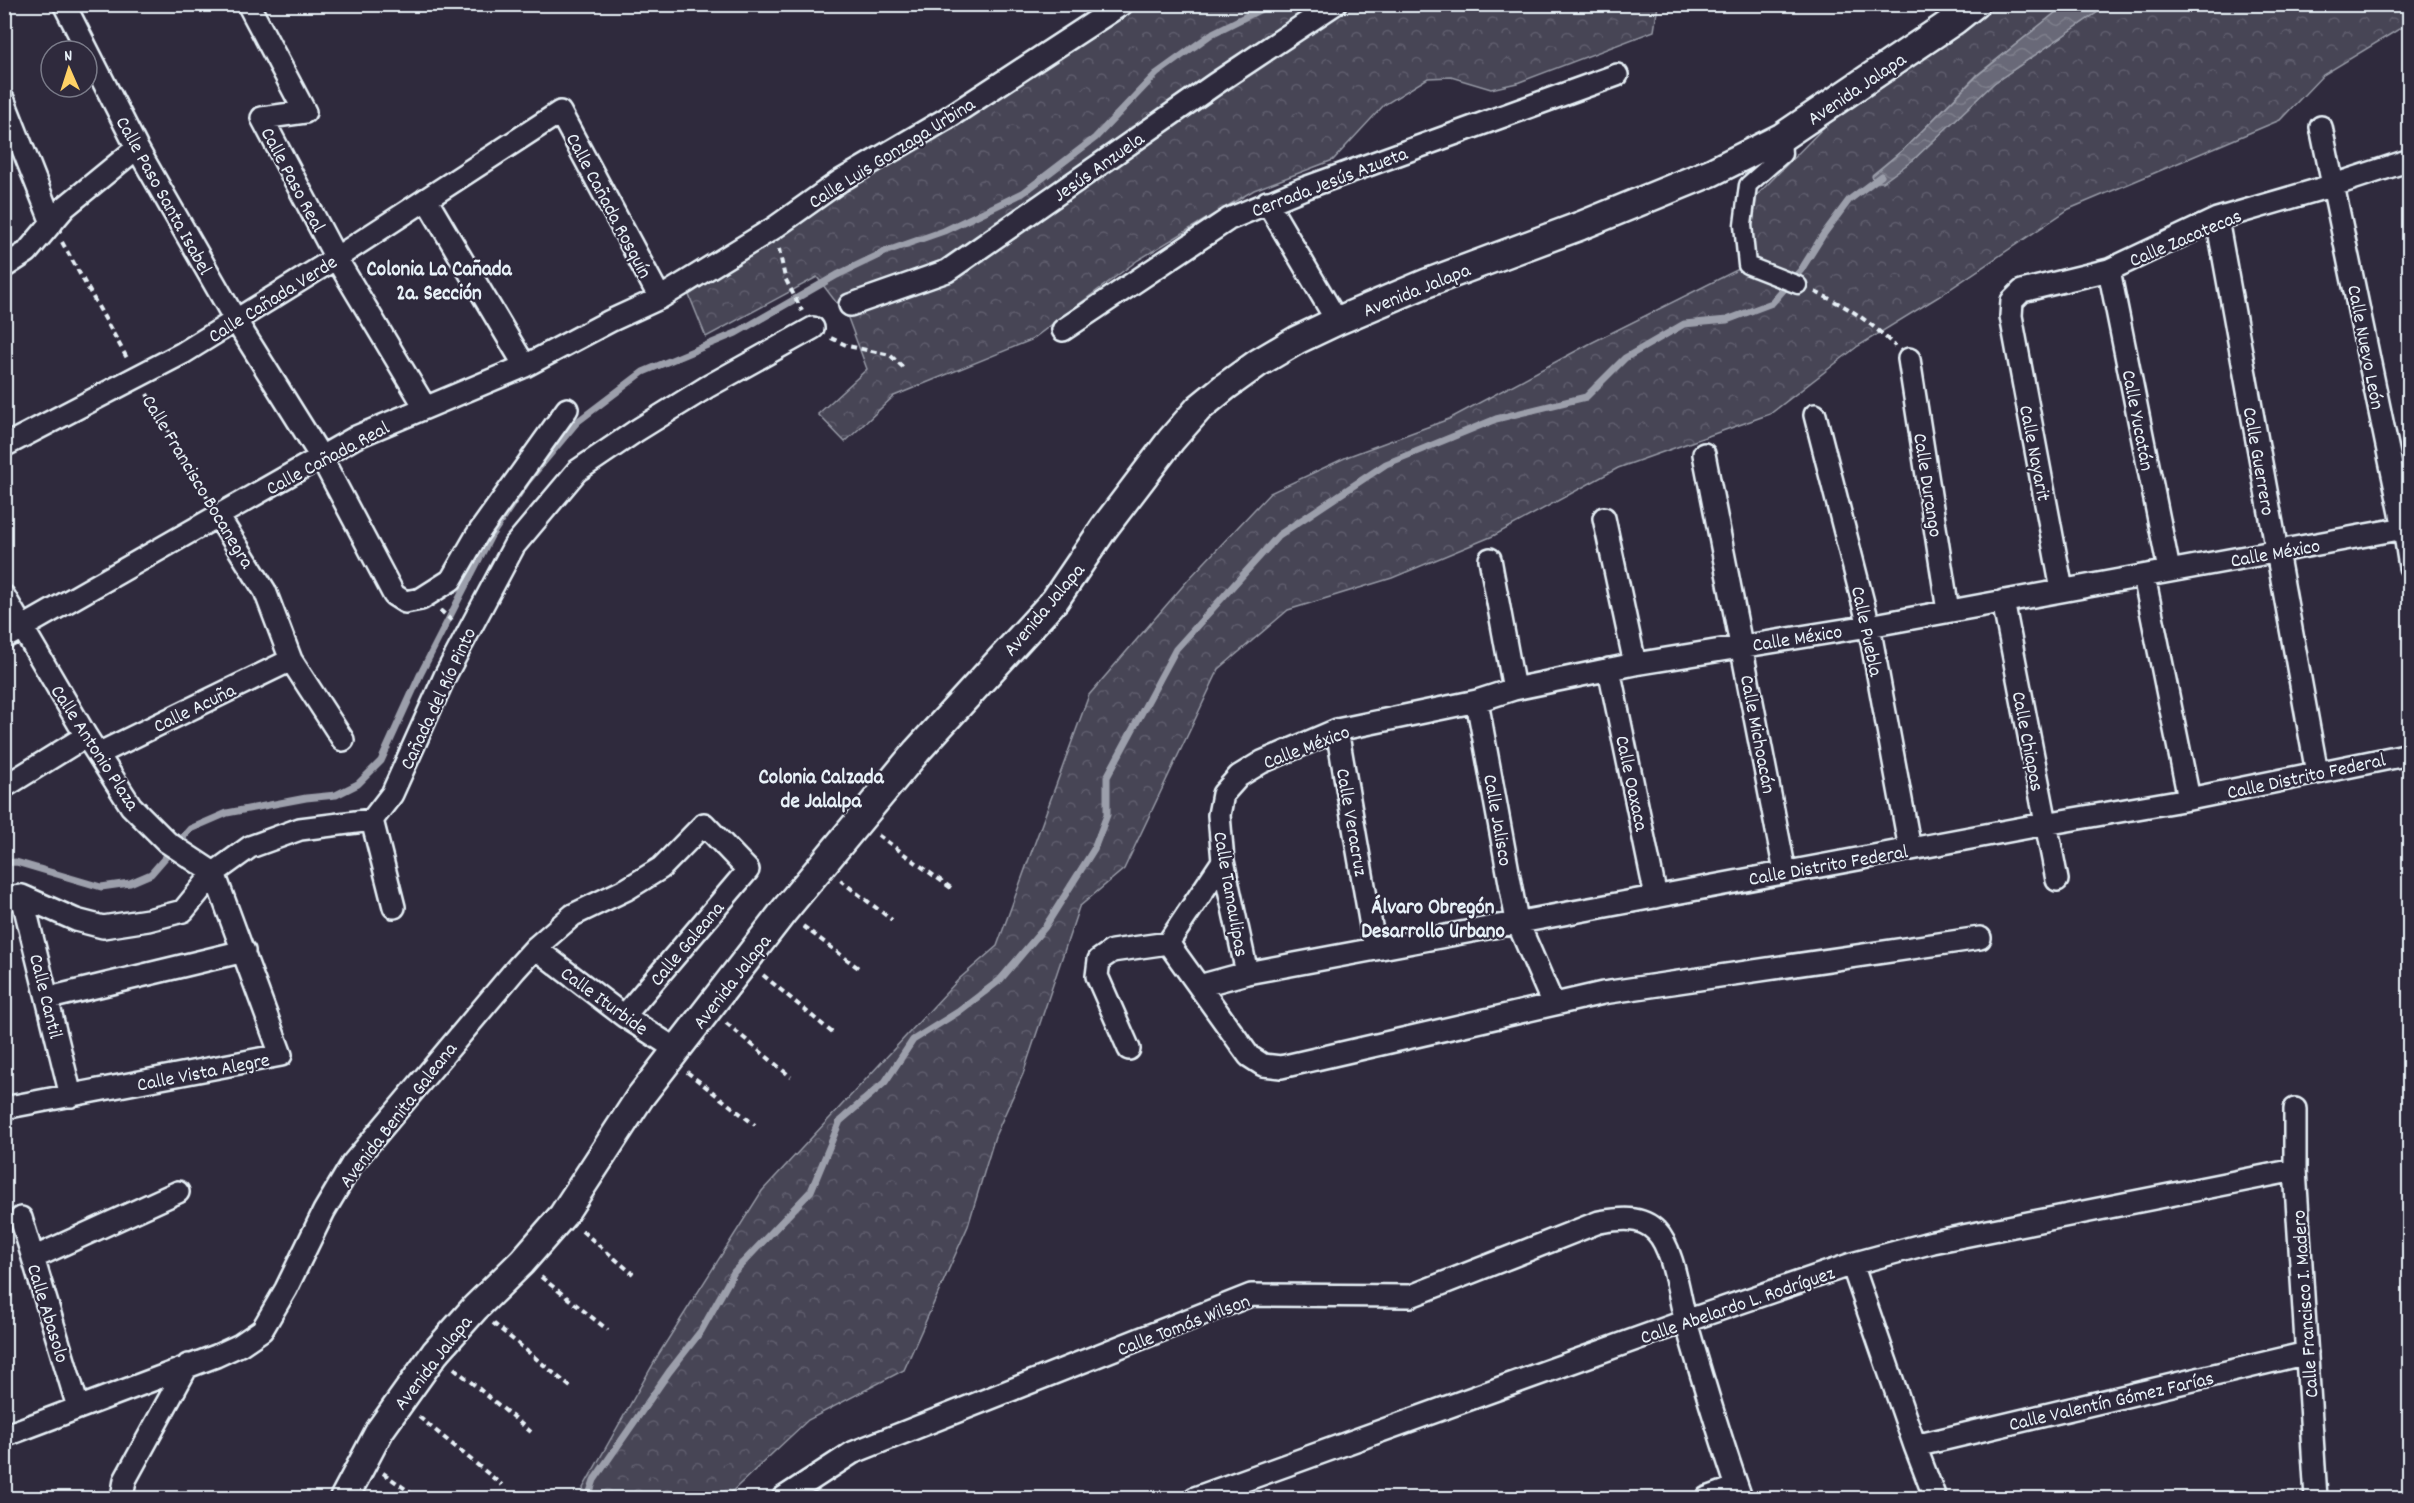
<svg xmlns="http://www.w3.org/2000/svg" width="2414" height="1503" font-family="Dekko,sans-serif">
<style>
.forest{fill:url(#forest-crowns);stroke:#979aa6;stroke-width:1.5}
.water{fill:url(#water-waves);stroke:#9c9fab;stroke-width:1.5}
.lines{fill:none;stroke-linecap:round;stroke-linejoin:round}
.stream{stroke:#9c9fab;stroke-width:7}
.pedestrian-casing{stroke:#e8f1f8;stroke-width:21}
.minor-casing{stroke:#e8f1f8;stroke-width:26}
.tertiary-casing{stroke:#e8f1f8;stroke-width:32}
.path{stroke:#e8f1f8;stroke-width:4;stroke-dasharray:6 4.5;stroke-linecap:butt}
.pedestrian{stroke:#2f2a3d;stroke-width:16}
.minor{stroke:#2f2a3d;stroke-width:21}
.tertiary{stroke:#2f2a3d;stroke-width:27}
.labels{text-anchor:middle;stroke-width:4.5;stroke-linejoin:round;paint-order:stroke}
.street-label{font-size:20px;fill:#e8f1f8;stroke:#2f2a3d}
.neighbourhood-label{font-size:21px;font-weight:bold;fill:#e8f1f8;stroke:#2f2a3d}
</style>
<defs>
<pattern id="forest-crowns" width="20" height="18" patternUnits="userSpaceOnUse" patternTransform="scale(1.5)"><rect width="20" height="18" fill="#464455"/><path d="M2 6a3 3 0 1 1 6 0M12 15a3 3 0 1 1 6 0" fill="none" stroke="#615f6e"/></pattern>
<pattern id="water-waves" width="16" height="10" patternUnits="userSpaceOnUse" patternTransform="scale(1.5)"><rect width="16" height="10" fill="#696978"/><path d="M0 5q4-4 8 0t8 0" fill="none" stroke="#7e7f8c"/></pattern>
</defs>
<rect width="100%" height="100%" fill="#2f2a3d"/>
<filter id="ink" filterUnits="userSpaceOnUse"><feTurbulence type="fractalNoise" baseFrequency=".0167" numOctaves="2"/><feDisplacementMap in="SourceGraphic" scale="12" xChannelSelector="R" yChannelSelector="G"/><feConvolveMatrix kernelMatrix="1 2 1 2 8 2 1 2 1" color-interpolation-filters="sRGB"/></filter>
<g filter="url(#ink)">
<path class="forest" d="M2212 4 2409 5V23L2323 75 2280 120 2069 209 1938 297 1858 346 1770 414 1618 468 1493 536 1392 578 1288 610 1219 669 1124 869 1079 907 1023 1074 995 1136 968 1226 904 1370 808 1420 725 1498H586L583 1488 660 1352 762 1191 959 979 997 946 1089 695 1188 580 1270 493 1349 456 1449 419 1591 343 1747 265 1757 195 1825 126 1989 5H2066L1977 75 1905 148 1872 175 1913 160 1994 83 2108 5Z
M1138 5H1658L1654 31 1517 83 1491 89 1451 77 1428 78 1384 105 1333 160 1254 190 1138 260 1031 340 894 396 845 442 818 414 867 369 848 318 817 277 706 337 689 295 1052 55Z"/>
<path class="water" d="M2066 4 2108 5 1994 83 1913 160 1883 182H1874L1872 176 1905 148 1978 75Z"/>
<g class="lines">
<path class="stream" d="M4 863 16 862 101 887 130 883 151 874 190 829 227 813 306 798 336 795 358 784 381 761 420 675 491 536 527 482 577 422 643 372 736 333 837 275 887 251 944 231 1023 193 1095 138 1156 74 1213 33 1271 4
M588 1498 594 1480 669 1372 701 1331 734 1272 811 1191 840 1121 885 1082 913 1040 958 1012 1000 980 1045 927 1094 849 1107 815V777L1176 649 1279 535 1386 464 1496 419 1586 397 1625 358 1684 324 1727 320 1772 303 1801 270 1823 235 1849 200 1881 176"/>
<g class="pedestrian-casing">
<path id="pedestrian" d="M1782 137 1783 154 1748 185 1743 225 1747 265 1798 285"/>
</g>
<g class="minor-casing">
<path id="minor" d="M64 4 137 148 236 321 321 457 394 595 405 602 421 599 451 580 477 535 567 409
M248 4 305 112 262 118 336 258 425 407
M4 101 52 223
M2321 127 2404 528 2410 567
M426 199 525 366
M1267 202 1337 321
M2217 219 2317 773
M4 267 27 252 65 207 137 148
M2109 270 2169 570
M850 305 947 271 1215 84 1335 4
M1063 330 1229 219 1302 189 1617 75
M1909 359 1948 611
M1815 415 1869 626 1910 849
M4 446 183 353 336 258 560 112 660 298
M1704 454 1785 872
M218 516 265 591 291 660 343 740
M1604 518 1635 664
M1490 559 1514 689
M2144 576 2189 799
M2062 590 2011 316 2012 301 2022 291 2109 270 2217 219 2334 185 2410 160
M4 596 86 736 131 806 167 842 214 873 281 1055 4 1108
M2003 601 2057 880
M4 638 356 437 525 366 610 321 660 298 774 228 840 181 946 119 1122 4
M1609 669 1656 897
M1477 701 1517 921 1553 1004
M1337 730 1375 949
M98 754 291 660
M4 787 86 736
M372 820 394 907
M22 896 71 1096
M4 898 22 896 76 920 103 927 148 920 183 911 214 873 250 847 300 829 372 820 392 794 445 676 514 546 577 471 636 431 707 387 813 328
M1168 943 1249 1056 1263 1065 1281 1067 1603 993 1980 938
M1168 943 1223 861
M535 948 624 1016 677 1050
M1247 973 1223 861 1219 815 1223 794 1239 776 1262 762 1337 730 1477 701 1514 689 1635 664 1869 626 2410 527
M1199 986 1247 973 2045 824 2189 799 2410 754
M49 998 244 951
M1129 1049 1097 976 1099 960 1112 951 1168 943
M2295 1109V1170L2316 1498
M21 1218 78 1407
M33 1258 178 1192
M1852 1264 1915 1446 1935 1498
M4 1436 216 1356 240 1345 262 1330 286 1289 324 1211 352 1164 515 970 535 948 573 915 627 889 661 868 704 824 748 870 624 1016
M1915 1446 2307 1353
M122 1498 125 1480 188 1365
M783 1498 852 1453 1251 1295 1411 1296 1599 1222C1618 1219 1641 1215 1656 1231 1674 1249 1679 1298 1686 1322 1703 1381 1721 1441 1741 1498
M1195 1498 1686 1321 1852 1264 1933 1242 2295 1170
M1707 1498 1737 1487"/>
</g>
<g class="tertiary-casing">
<path id="tertiary" d="M344 1498 380 1430 435 1353 475 1308 522 1262 563 1215 640 1097 784 911 917 751 1055 600 1104 528 1171 440 1199 408 1226 386 1258 363 1297 340 1337 321 1427 283 1580 226 1712 172 1782 137 1955 20 1975 4"/>
</g>
<path class="path" d="M62 242 127 358
M779 249 785 278 802 311
M1815 292C1849 307 1868 320 1895 346
M831 338 848 346 890 355 905 369
M147 394 208 499
M440 610 452 621
M878 835 951 888
M840 880 892 920
M803 926 861 970
M763 975 835 1035
M726 1023 791 1077
M687 1072 755 1125
M582 1231 633 1274
M541 1277 608 1330
M493 1323 573 1389
M454 1368 531 1432
M419 1417 502 1485
M383 1473 418 1498"/>
<use href="#pedestrian" class="pedestrian"/>
<use href="#minor" class="minor"/>
<use href="#tertiary" class="tertiary"/>
</g>
</g>
<g class="labels">
<g class="street-label">
<text transform="translate(1856 88) rotate(-34)" y="7">Avenida Jalapa</text>
<text transform="translate(891 152) rotate(-32)" y="7">Calle Luis Gonzaga Urbina</text>
<text transform="translate(1098 166) rotate(-35)" y="7">Jesús Anzuela</text>
<text transform="translate(294 179) rotate(62)" y="7">Calle Paso Real</text>
<text transform="translate(1329 181) rotate(-21)" y="7">Cerrada Jesús Azueta</text>
<text transform="translate(165 195) rotate(61)" y="7">Calle Paso Santa Isabel</text>
<text transform="translate(610 205) rotate(62)" y="7">Calle Cañada Rosquín</text>
<text transform="translate(2185 237) rotate(-23)" y="7">Calle Zacatecas</text>
<text transform="translate(1416 289) rotate(-22)" y="7">Avenida Jalapa</text>
<text transform="translate(272 298) rotate(-32)" y="7">Calle Cañada Verde</text>
<text transform="translate(2367 347) rotate(79)" y="7">Calle Nuevo León</text>
<text transform="translate(2139 420) rotate(79)" y="7">Calle Yucatán</text>
<text transform="translate(2036 453) rotate(79)" y="7">Calle Nayarit</text>
<text transform="translate(327 457) rotate(-28)" y="7">Calle Cañada Real</text>
<text transform="translate(2260 461) rotate(80)" y="7">Calle Guerrero</text>
<text transform="translate(199 481) rotate(59)" y="7">Calle Francisco Bocanegra</text>
<text transform="translate(1929 485) rotate(81)" y="7">Calle Durango</text>
<text transform="translate(2275 552) rotate(-10)" y="7">Calle México</text>
<text transform="translate(1043 609) rotate(-50)" y="7">Avenida Jalapa</text>
<text transform="translate(1868 631) rotate(78)" y="7">Calle Puebla</text>
<text transform="translate(1797 637) rotate(-9)" y="7">Calle México</text>
<text transform="translate(437 698) rotate(-65)" y="7">Cañada del Río Pinto</text>
<text transform="translate(194 707) rotate(-26)" y="7">Calle Acuña</text>
<text transform="translate(1759 734) rotate(79)" y="7">Calle Michoacán</text>
<text transform="translate(2029 741) rotate(79)" y="7">Calle Chiapas</text>
<text transform="translate(1306 746) rotate(-21)" y="7">Calle México</text>
<text transform="translate(96 747) rotate(57)" y="7">Calle Antonio Plaza</text>
<text transform="translate(2306 775) rotate(-12)" y="7">Calle Distrito Federal</text>
<text transform="translate(1633 783) rotate(78)" y="7">Calle Oaxaca</text>
<text transform="translate(1499 820) rotate(80)" y="7">Calle Jalisco</text>
<text transform="translate(1353 822) rotate(80)" y="7">Calle Veracruz</text>
<text transform="translate(1828 864) rotate(-10)" y="7">Calle Distrito Federal</text>
<text transform="translate(1232 894) rotate(80)" y="7">Calle Tamaulipas</text>
<text transform="translate(686 943) rotate(-50)" y="7">Calle Galeana</text>
<text transform="translate(731 981) rotate(-52)" y="7">Avenida Jalapa</text>
<text transform="translate(47 996) rotate(76)" y="7">Calle Cantil</text>
<text transform="translate(605 1000) rotate(36)" y="7">Calle Iturbide</text>
<text transform="translate(203 1071) rotate(-11)" y="7">Calle Vista Alegre</text>
<text transform="translate(397 1114) rotate(-52)" y="7">Avenida Benita Galeana</text>
<text transform="translate(1737 1304) rotate(-19)" y="7">Calle Abelardo L. Rodríguez</text>
<text transform="translate(2304 1304) rotate(-94)" y="7">Calle Francisco I. Madero</text>
<text transform="translate(49 1313) rotate(73)" y="7">Calle Abasolo</text>
<text transform="translate(1183 1324) rotate(-21)" y="7">Calle Tomás Wilson</text>
<text transform="translate(432 1362) rotate(-52)" y="7">Avenida Jalapa</text>
<text transform="translate(2111 1400) rotate(-13)" y="7">Calle Valentín Gómez Farías</text>
</g>
<g class="neighbourhood-label">
<text x="439" y="275">Colonia La Cañada<tspan x="439" dy="24">2a. Sección</tspan></text>
<text x="821" y="783">Colonia Calzada<tspan x="821" dy="24">de Jalalpa</tspan></text>
<text x="1433" y="913">Álvaro Obregón<tspan x="1433" dy="24">Desarrollo Urbano</tspan></text>
</g>
</g>
<rect width="2414" height="1503" fill="none" stroke="#2f2a3d" stroke-width="24"/>
<rect x="12" y="12" width="2390" height="1479" fill="none" stroke="#e8f1f8" stroke-width="2" filter="url(#ink)"/>
<g transform="translate(69 69) rotate(357)"><circle r="28" fill="#2f2a3d" stroke="#797a88" stroke-width="1.5"/>
<path d="M0-4.5L10 22L0 15L-10 22Z" fill="#ffd166"/>
<text y="-9" font-size="16" font-weight="bold" text-anchor="middle" fill="#e8f1f8">N</text>
</g>
</svg>
